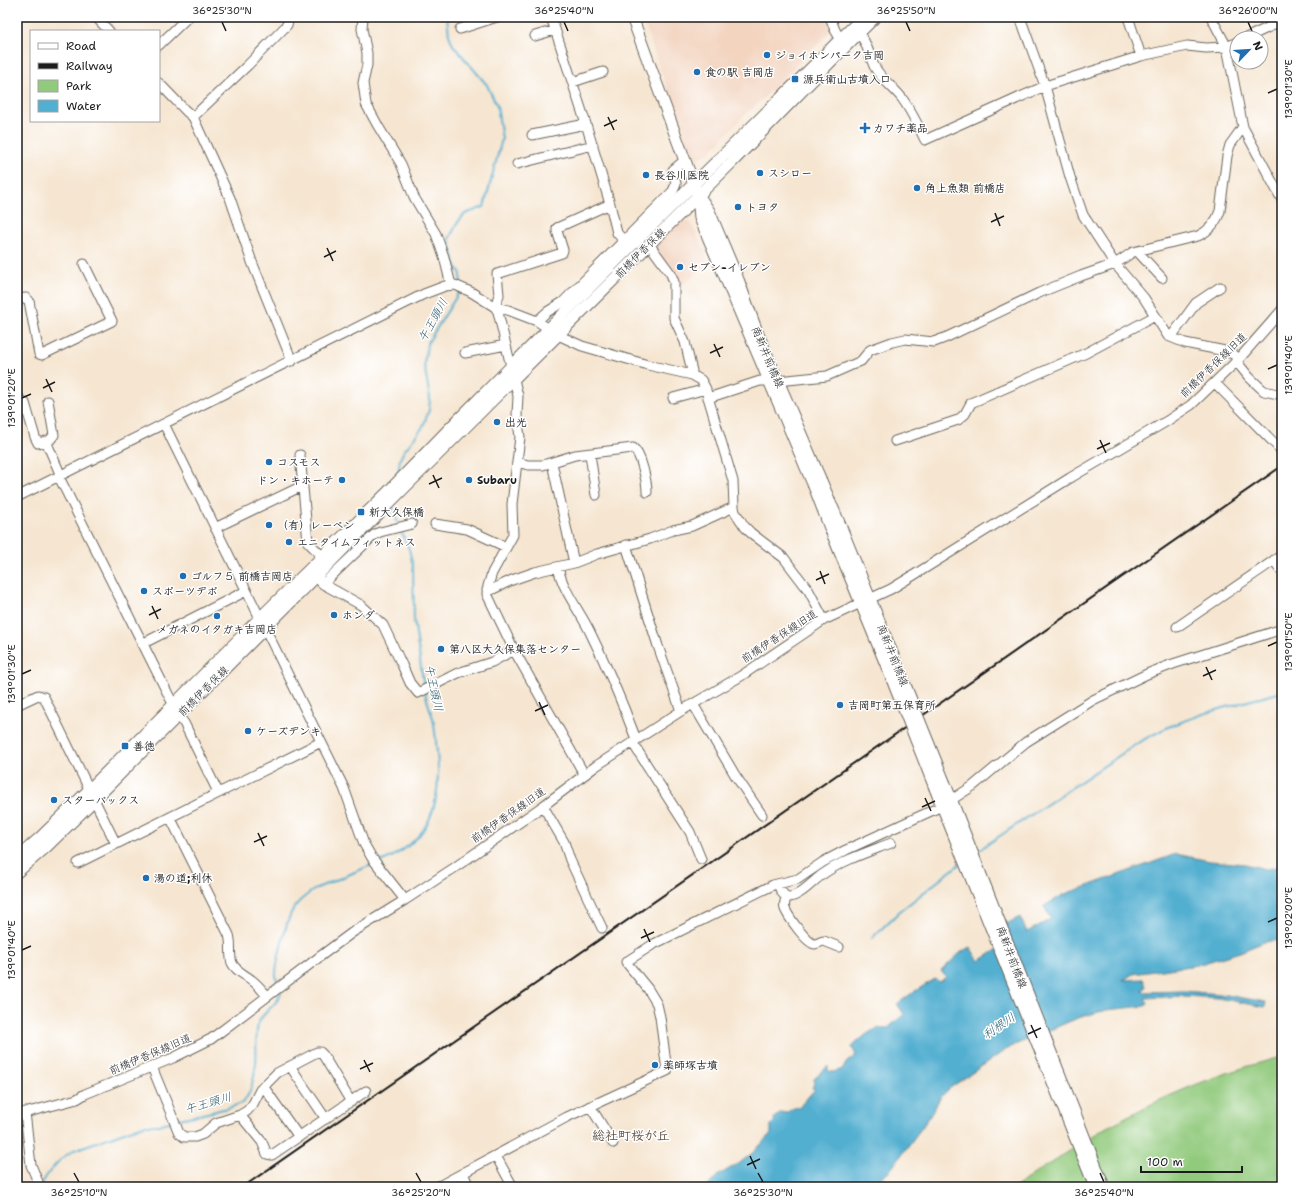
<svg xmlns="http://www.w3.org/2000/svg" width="1299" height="1204" font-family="'Shantell Sans','Klee One',sans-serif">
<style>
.built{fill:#f3d4bf}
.green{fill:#92ca7d;stroke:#57734c}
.water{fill:#52afd0;stroke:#376676}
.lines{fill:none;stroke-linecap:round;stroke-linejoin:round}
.stream{stroke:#52afd0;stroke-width:2}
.minor-casing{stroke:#68635b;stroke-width:11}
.major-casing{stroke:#68635b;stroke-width:13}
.minor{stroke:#fff;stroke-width:9}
.major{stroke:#fff;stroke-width:11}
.rail{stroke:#1c1c1c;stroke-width:2}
.major-bridge-casing{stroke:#68635b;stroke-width:13;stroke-linecap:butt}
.major-bridge{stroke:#fff;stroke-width:11}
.ticks{fill:none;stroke:#1c1c1c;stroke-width:1.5}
.poi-dot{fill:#1f6fb2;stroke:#fff;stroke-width:1.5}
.labels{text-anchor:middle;stroke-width:3;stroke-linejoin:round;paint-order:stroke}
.poi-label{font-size:11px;font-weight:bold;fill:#1c1c1c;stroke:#fff;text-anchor:start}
.street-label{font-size:11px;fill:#1c1c1c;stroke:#fff}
.water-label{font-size:12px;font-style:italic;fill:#345e6d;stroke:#fff}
.quarter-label{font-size:13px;font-weight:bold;fill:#625445;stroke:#fff}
.neatline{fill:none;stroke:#1c1c1c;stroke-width:1.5}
.ticks-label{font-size:10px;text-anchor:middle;fill:#1c1c1c}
</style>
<rect width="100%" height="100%" fill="#fff"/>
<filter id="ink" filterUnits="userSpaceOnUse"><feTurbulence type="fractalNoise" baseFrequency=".025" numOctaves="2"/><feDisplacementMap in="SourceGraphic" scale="8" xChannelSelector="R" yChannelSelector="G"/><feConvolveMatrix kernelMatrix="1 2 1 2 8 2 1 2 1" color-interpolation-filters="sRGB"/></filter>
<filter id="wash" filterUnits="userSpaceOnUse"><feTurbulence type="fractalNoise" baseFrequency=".012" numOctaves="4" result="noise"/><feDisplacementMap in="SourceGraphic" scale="16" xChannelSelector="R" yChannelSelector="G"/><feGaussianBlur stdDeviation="0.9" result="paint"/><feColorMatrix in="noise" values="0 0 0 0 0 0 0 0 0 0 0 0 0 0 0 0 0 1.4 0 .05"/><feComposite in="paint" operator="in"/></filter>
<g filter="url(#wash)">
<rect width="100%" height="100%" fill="#f6e6d1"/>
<path class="built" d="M642 17H827L831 31 750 111 749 110 710 152 693 162Z
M680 220 691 223 710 263 677 289 654 247Z"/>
<path class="green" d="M1282 1057V1187H1015C1034 1174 1054 1161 1073 1148 1137 1107 1208 1075 1282 1057Z"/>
<path class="water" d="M1176 854 1210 861 1245 864 1266 869 1282 866V940L1264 942 1240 952 1197 965 1133 974 1123 980 1143 979 1146 986 1142 991 1145 992 1184 991 1220 994 1266 1002 1265 1007 1218 998 1184 996 1145 998 1148 1004 1145 1006 1106 1010 1078 1018 1010 1047 950 1088 941 1097 923 1126 891 1169 870 1187H707L717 1176 741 1162 755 1151 771 1133V1127L770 1126 775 1121 774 1118 781 1112 786 1113 792 1109 799 1106 800 1107 801 1105 815 1089 812 1088 814 1083 813 1080 828 1066V1071L833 1072 843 1069 846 1063 856 1055 852 1047C863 1037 873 1026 888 1028L904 1014 897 1004 915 991 935 979 939 982 946 977 941 971 960 953 970 947 979 961 1000 948 1006 924 1020 917 1027 932 1051 919 1044 906 1065 894Z"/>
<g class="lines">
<path class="stream" d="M447 17 449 35 453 45 487 85 497 106 502 139 484 207 465 214 458 222 449 239 455 264 461 274 460 285
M398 474 400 459 404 451 423 427 429 410 430 398 424 364 427 344 458 294 459 289
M394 505 393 511 399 525
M400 529 409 549 413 566 414 620 424 687
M976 852 1141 741 1168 727 1203 714 1244 702 1282 692
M378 863C431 842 442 805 437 752 436 741 435 729 433 718 430 709 427 701 425 692
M872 938 899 912 961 863
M279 985C278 982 276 980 276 977 275 966 286 924 291 913 296 902 307 894 317 888L374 864
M176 1120C189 1116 236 1109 244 1101 252 1092 254 1075 256 1064 257 1051 255 1036 258 1024 261 1012 283 1002 281 989
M42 1183C50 1169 60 1158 74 1150L144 1125H158L172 1121"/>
</g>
</g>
<g filter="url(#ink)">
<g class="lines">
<g class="minor-casing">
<path id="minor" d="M96 17 109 31
M363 17 362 29 367 53V65L363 83 366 104 378 126 401 164 414 197 436 234 444 257 451 285
M551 17 586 124 610 204
M830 17 835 30 841 40
M1020 17 1045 86 1070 177 1083 215 1115 264 1144 298 1168 336 1185 343 1225 351 1233 354 1239 359
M1128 17 1141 56
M1211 17 1227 47 1243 127 1282 200
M460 29 497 17
M859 33C867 42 869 55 874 66 881 79 892 86 901 97 911 110 918 125 925 140L1045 86 1141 56 1187 46 1206 48 1227 47 1237 42
M535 36 555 30
M1246 38 1282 21
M159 45 188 17
M573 82 603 72
M159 83 186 111 193 117 230 198 252 262 292 361
M193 117 248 65 287 25 289 17
M532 135 586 124
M517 164 593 145
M649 244 671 274 674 282V318L685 342 692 371V375
M1137 251 1162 278
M17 299 26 298 29 301 39 354 42 355 112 321 84 264
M537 321 547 312 563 302 673 191 676 184 673 170 685 160
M558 335 582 346 648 365 692 375 701 380 705 387 733 481 734 507 735 512 745 527 751 533 784 558 809 591 824 620
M1171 337 1196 303 1220 287
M465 353 506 345
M1236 361 1249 377 1264 391 1282 395
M1215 383 1282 451
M17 394 20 400 25 403 35 437 38 443 50 440 54 435 48 401
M673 398 706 389
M708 398 760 381H778L827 376 861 361 870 350 892 342 905 339 934 342 947 337 1039 293 1081 276 1115 264 1133 252 1198 236C1209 231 1216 223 1220 211L1227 156 1230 145 1243 127
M164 424 344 788 364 844 372 858 405 900
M46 441 61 476
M895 441 958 420 965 414 971 403 973 402 1086 353 1155 316
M590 454 596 495
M300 455 308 542 323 557
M517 462 528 465H543L575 455 633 448C641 453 647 482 647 492
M552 463 574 563
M59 477 171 700 175 704
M17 497 424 294 445 286 455 285 471 292 495 307 508 310 537 321 549 329
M435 524 467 529 506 547
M215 528 298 488 303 487
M626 545 658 646 681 711
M1274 560 1282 572
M558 567C562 589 579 610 589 630 607 666 622 702 636 739
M316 577 323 584 361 605 383 625 402 665 410 683 418 693 458 673 492 662 514 650
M323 584 374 535 380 532 412 524
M487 590H491L512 580 535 572 574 563 597 554 650 539 673 530 692 526 734 507
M1177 627 1282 555
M142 644 246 591
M693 704 735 775 762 815
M17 705 38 695 44 697 116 844
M178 716 184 723 218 792
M632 742 690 832 701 859
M584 774 514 650 487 594 488 586 492 573 513 535 512 504 520 437 517 415 518 396 498 312 495 307 499 295 497 274 562 253 563 250 557 231V228L559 227 610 204 617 233 624 241
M543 806 564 842 570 860 602 928
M170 817 229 935C232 944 229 954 232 963 237 973 247 975 254 982 259 986 263 991 267 996
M78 863 321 742
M778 884C780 889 783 898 790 897 800 896 814 880 823 874 843 860 868 852 891 843
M787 897C785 900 784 905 785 909 788 916 807 944 815 944 817 944 821 941 824 941L839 947
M290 1066 326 1119
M152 1067 179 1133 184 1137H195L203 1134 216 1123 240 1115 247 1111 253 1104 260 1090 277 1073 317 1052H320L323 1055 351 1102
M263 1086 299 1137
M590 1106 613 1143
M25 1112 31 1165 40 1187
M17 1115 77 1099 85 1094 173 1058 211 1039 326 952 353 932 405 900 454 868 543 806 596 766 681 711 741 676 824 620 891 589 914 575 1070 478 1167 421 1191 405 1239 359 1282 310
M240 1115 262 1142 267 1154 272 1155 366 1091
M496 1156 513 1187
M463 1173 469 1187
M437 1187 567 1117 667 1071 660 1017 657 1004 648 989 626 962 652 945 773 885 798 879 823 862 846 850 942 806 973 786 1026 742 1093 700 1147 674 1173 664 1282 629"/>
</g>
<g class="major-casing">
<path id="major" d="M632 17 698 196 700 218 816 491 830 528 892 679
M699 196 709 211 739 282 757 332 840 525 901 675
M945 784 1104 1187
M935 788 1095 1187
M17 858 43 835 77 802 260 618 385 495 453 425 632 245 863 17
M17 872 47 846 94 800 404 488 731 163C779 115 826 65 875 17"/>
</g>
<use href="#minor" class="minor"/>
<use href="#major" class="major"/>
<path class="rail" d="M243 1187 1282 466"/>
<g class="major-bridge-casing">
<path id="major-bridge" d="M901 675 945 784
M892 679 935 788"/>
</g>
<use href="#major-bridge" class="major-bridge"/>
</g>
</g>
<path class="ticks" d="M222 22 226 31M564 22 568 31M906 22 910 31M1248 22 1252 31M1268 93 1277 89M608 117 614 130M604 126 617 120M995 213 1000 226M991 222 1004 216M327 248 333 261M324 257 336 251M714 344 720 357M710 353 723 347M1268 369 1277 365M46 379 52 392M43 388 55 382M22 398 31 394M1100 440 1106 453M1097 449 1110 443M433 475 439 488M429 484 442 478M820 571 825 584M816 580 829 574M152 606 158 619M149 615 161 609M1268 646 1277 642M1206 667 1212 680M22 674 31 670M1203 676 1216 670M539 702 545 715M535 711 548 705M925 798 931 811M922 807 935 801M258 833 264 846M254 842 267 836M1268 922 1277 918M644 929 650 942M641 938 654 932M22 950 31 946M1031 1025 1037 1038M1028 1034 1041 1028M364 1060 370 1072M360 1069 373 1063M750 1156 756 1169M747 1165 760 1159M74 1173 79 1182M416 1173 421 1182M758 1173 763 1182M1100 1173 1104 1182"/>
<g class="poi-dot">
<circle cx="767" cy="55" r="4"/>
<circle cx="697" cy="72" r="4"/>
<rect x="791" y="75" width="8" height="8" rx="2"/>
<path d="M863 122h4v4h4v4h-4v4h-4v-4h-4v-4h4z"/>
<circle cx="760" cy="173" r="4"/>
<circle cx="646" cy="175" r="4"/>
<circle cx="917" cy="188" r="4"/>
<circle cx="738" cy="207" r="4"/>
<circle cx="680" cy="267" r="4"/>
<circle cx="497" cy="422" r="4"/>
<circle cx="269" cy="462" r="4"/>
<circle cx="342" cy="480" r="4"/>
<circle cx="469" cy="480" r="4"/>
<rect x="357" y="508" width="8" height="8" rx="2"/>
<circle cx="269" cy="525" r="4"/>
<circle cx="289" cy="542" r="4"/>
<circle cx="183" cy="576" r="4"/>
<circle cx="144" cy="591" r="4"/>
<circle cx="334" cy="615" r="4"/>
<circle cx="217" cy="616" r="4"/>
<circle cx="441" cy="649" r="4"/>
<circle cx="840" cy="705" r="4"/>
<circle cx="248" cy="731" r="4"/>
<rect x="121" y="742" width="8" height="8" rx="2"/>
<circle cx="54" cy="800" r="4"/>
<circle cx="146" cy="878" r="4"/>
<circle cx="655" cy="1065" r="4"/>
</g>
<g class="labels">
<g class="poi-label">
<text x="775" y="59">ジョイホンパーク吉岡</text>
<text x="705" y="76">食の駅 吉岡店</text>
<text x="803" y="83">源兵衛山古墳入口</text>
<text x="873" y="132">カワチ薬品</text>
<text x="768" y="177">スシロー</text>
<text x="654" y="179">長谷川医院</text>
<text x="925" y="192">角上魚類 前橋店</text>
<text x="746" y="211">トヨタ</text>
<text x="688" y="271">セブン-イレブン</text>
<text x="505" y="426">出光</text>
<text x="277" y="466">コスモス</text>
<text x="334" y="484" text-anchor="end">ドン・キホーテ</text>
<text x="477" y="484">Subaru</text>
<text x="369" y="516">新大久保橋</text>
<text x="277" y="529">（有）レーベン</text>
<text x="297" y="546">エニタイムフィットネス</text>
<text x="191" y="580">ゴルフ５ 前橋吉岡店</text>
<text x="152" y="595">スポーツデポ</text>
<text x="342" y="619">ホンダ</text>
<text x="217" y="633" text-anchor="middle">メガネのイタガキ吉岡店</text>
<text x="449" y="653">第八区大久保集落センター</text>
<text x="848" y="709">吉岡町第五保育所</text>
<text x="256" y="735">ケーズデンキ</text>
<text x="133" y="750">善徳</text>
<text x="62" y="804">スターバックス</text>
<text x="154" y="882">湯の道;利休</text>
<text x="663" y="1069">薬師塚古墳</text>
</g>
<g class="street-label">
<text transform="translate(640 253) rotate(-45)" y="4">前橋伊香保線</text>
<text transform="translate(768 357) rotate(67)" y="4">南新井前橋線</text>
<text transform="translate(1213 365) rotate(-44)" y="4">前橋伊香保線旧道</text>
<text transform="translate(779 636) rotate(-33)" y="4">前橋伊香保線旧道</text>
<text transform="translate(893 655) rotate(68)" y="4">南新井前橋線</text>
<text transform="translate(203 691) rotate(-45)" y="4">前橋伊香保線</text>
<text transform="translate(508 815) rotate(-35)" y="4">前橋伊香保線旧道</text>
<text transform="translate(1012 957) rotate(69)" y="4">南新井前橋線</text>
<text transform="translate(150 1054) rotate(-23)" y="4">前橋伊香保線旧道</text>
</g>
<g class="water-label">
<text transform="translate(433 320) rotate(-61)" y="4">午王頭川</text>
<text transform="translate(434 688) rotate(78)" y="4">午王頭川</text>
<text transform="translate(999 1026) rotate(-34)" y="4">利根川</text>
<text transform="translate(208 1103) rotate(-16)" y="4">午王頭川</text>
</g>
<g class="quarter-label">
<text x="631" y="1140">総社町桜が丘</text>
</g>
</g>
<rect width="1299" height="1204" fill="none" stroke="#fff" stroke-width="44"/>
<rect x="30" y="30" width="130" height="92" fill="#ffffff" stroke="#a4a4a4"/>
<rect x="38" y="43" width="20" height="6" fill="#ffffff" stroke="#a4a4a4"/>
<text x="66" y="50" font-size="12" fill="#1c1c1c">Road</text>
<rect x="38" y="63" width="20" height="6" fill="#1c1c1c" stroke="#a4a4a4"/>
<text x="66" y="70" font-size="12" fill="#1c1c1c">Railway</text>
<rect x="38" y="80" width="20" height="12" fill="#92ca7d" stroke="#a4a4a4"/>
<text x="66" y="90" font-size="12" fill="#1c1c1c">Park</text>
<rect x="38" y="100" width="20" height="12" fill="#52afd0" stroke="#a4a4a4"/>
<text x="66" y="110" font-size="12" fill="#1c1c1c">Water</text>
<g transform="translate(1249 50) rotate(65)"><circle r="19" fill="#ffffff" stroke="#a4a4a4"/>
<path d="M0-3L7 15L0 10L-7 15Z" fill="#1f6fb2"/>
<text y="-6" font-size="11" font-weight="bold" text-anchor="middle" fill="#1c1c1c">N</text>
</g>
<path d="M1141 1166v6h101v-6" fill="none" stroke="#1c1c1c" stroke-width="2"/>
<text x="1147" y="1166" font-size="12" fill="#1c1c1c" stroke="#ffffff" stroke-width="3" paint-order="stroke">100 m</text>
<rect x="22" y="22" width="1255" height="1160" class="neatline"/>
<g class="ticks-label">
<text x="222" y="14">36°25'30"N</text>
<text x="564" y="14">36°25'40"N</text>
<text x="906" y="14">36°25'50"N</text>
<text x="1248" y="14">36°26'00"N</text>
<text transform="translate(1288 89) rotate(-90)" y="4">139°01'30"E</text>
<text transform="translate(1288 365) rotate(-90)" y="4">139°01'40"E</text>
<text transform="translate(11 398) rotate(-90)" y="4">139°01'20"E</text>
<text transform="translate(1288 642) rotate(-90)" y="4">139°01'50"E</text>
<text transform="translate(11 674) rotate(-90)" y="4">139°01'30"E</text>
<text transform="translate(1288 918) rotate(-90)" y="4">139°02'00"E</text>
<text transform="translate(11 950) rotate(-90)" y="4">139°01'40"E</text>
<text x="79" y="1196">36°25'10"N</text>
<text x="421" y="1196">36°25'20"N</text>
<text x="763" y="1196">36°25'30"N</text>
<text x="1104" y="1196">36°25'40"N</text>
</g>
</svg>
